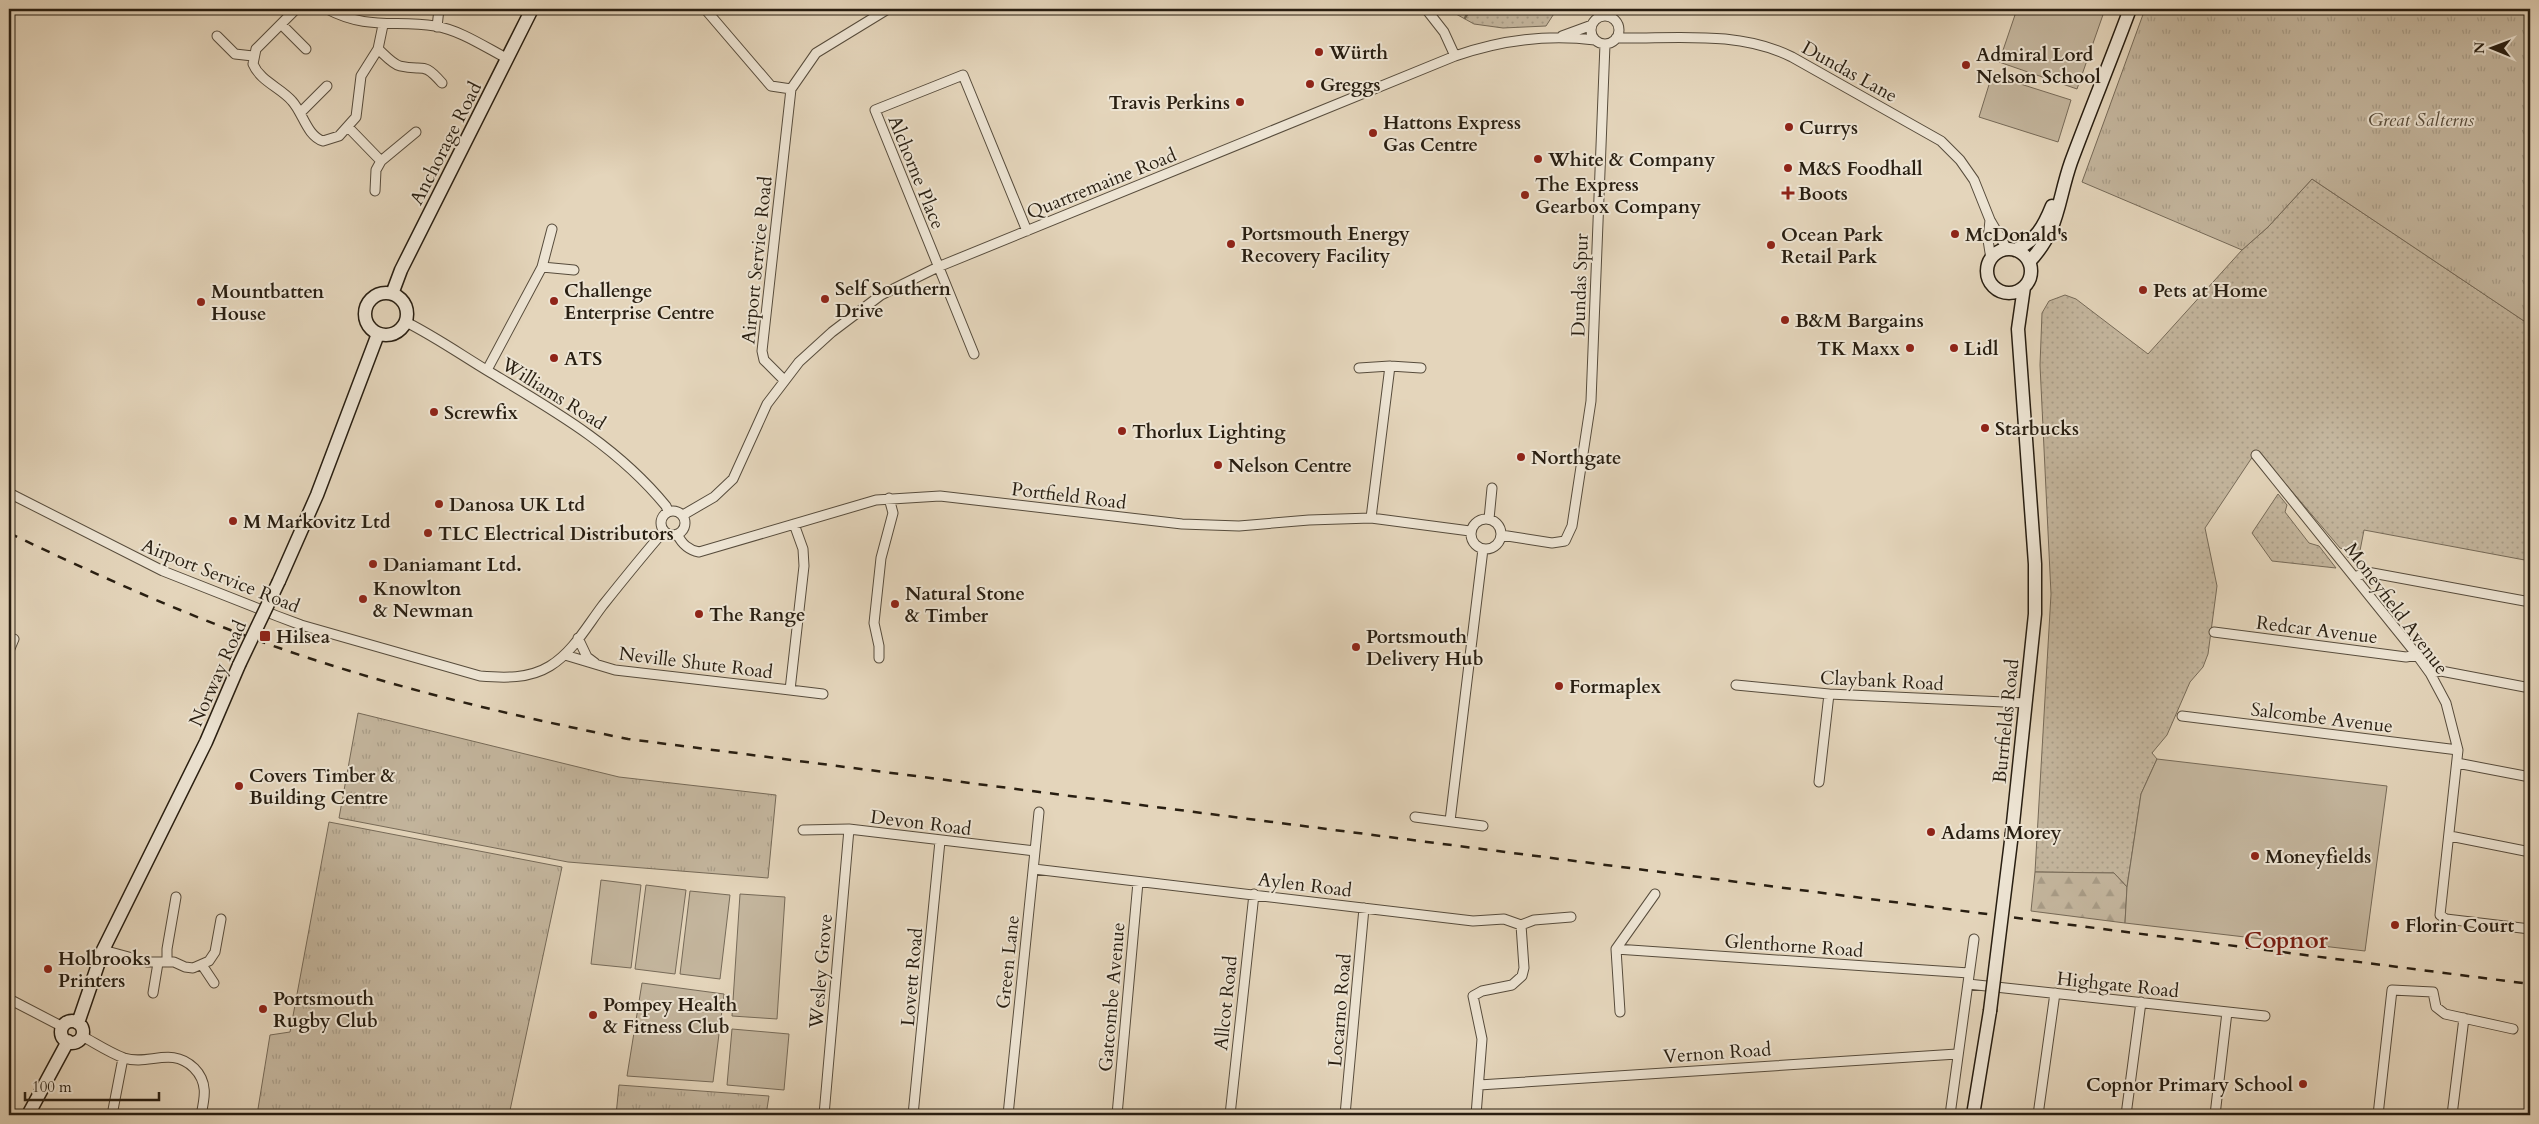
<svg xmlns="http://www.w3.org/2000/svg" width="2539" height="1124" font-family="Cardo,serif">
<style>
.grass{fill:url(#grass-dots);stroke:#766a58}
.forest{fill:url(#forest-firs);stroke:#766a58}
.park{fill:url(#park-tufts);stroke:#766a58}
.pitch{fill:#c4b69e;stroke:#766a58}
.lines{fill:none;stroke-linecap:round;stroke-linejoin:round}
.stream{stroke:#726754;stroke-width:2.5}
.street-casing{stroke:#574c3c;stroke-width:11}
.secondary-casing{stroke:#281e11;stroke-width:15}
.street{stroke:#ede4d3;stroke-width:9}
.secondary{stroke:#ede4d3;stroke-width:12}
.rail{stroke:#281e11;stroke-width:2.5;stroke-dasharray:9 9;stroke-linecap:butt}
.secondary-bridge-casing{stroke:#281e11;stroke-width:15;stroke-linecap:butt}
.secondary-bridge{stroke:#ede4d3;stroke-width:12}
.poi-dot{fill:#8f2418;stroke:#ede4d3;stroke-width:2}
.labels{text-anchor:middle;stroke-width:4;stroke-linejoin:round;paint-order:stroke}
.poi-label{font-size:19px;font-weight:bold;fill:#281e11;stroke:#ede4d3;text-anchor:start}
.street-label{font-size:19px;fill:#281e11;stroke:#ede4d3}
.park-label{font-size:19px;font-style:italic;fill:#574c3b;stroke:#ede4d3}
.district-label{font-size:24px;font-weight:bold;fill:#7a1f14;stroke:#ede4d3}
</style>
<defs>
<pattern id="grass-dots" width="8" height="8" patternUnits="userSpaceOnUse" patternTransform="scale(1.25)"><rect width="8" height="8" fill="#c4b69e"/><path d="M2 2h.1M6 6h.1" fill="none" stroke="#a89c87" stroke-width="1.8" stroke-linecap="round"/></pattern>
<pattern id="forest-firs" width="22" height="20" patternUnits="userSpaceOnUse" patternTransform="scale(1.25)"><rect width="22" height="20" fill="#c4b69e"/><path d="M5 1l3.5 6h-7zM16 11l3.5 6h-7z" fill="#a89c87"/></pattern>
<pattern id="park-tufts" width="24" height="20" patternUnits="userSpaceOnUse" patternTransform="scale(1.25)"><rect width="24" height="20" fill="#c4b69e"/><path d="M3 7l-1-3M5 7V3M7 7l1-3M15 17l-1-3M17 17v-4M19 17l1-3" fill="none" stroke="#a89c87"/></pattern>
</defs>
<rect width="100%" height="100%" fill="#e4d5bb"/>
<filter id="stains"><feTurbulence type="fractalNoise" baseFrequency=".004" numOctaves="4"/><feColorMatrix values="0 0 0 0 .2 0 0 0 0 .09 0 0 0 0 .02 0 0 0 .5 -.17"/></filter>
<radialGradient id="worn" r=".72"><stop offset=".6" stop-color="#630" stop-opacity="0"/><stop offset="1" stop-color="#630" stop-opacity=".3"/></radialGradient>
<path class="grass" d="M1447 9H1557L1546 26 1503 28 1474 24Z
M2312 179 2530 325V561L2364 530 2358 561 2347 557 2349 551 2340 548 2257 450 2205 528 2217 586 2208 654 2203 667 2190 682 2167 735 2152 753 2157 759 2141 794 2127 887 2114 873 2035 872 2051 594 2040 365 2042 313 2049 301 2065 295 2076 299 2148 354 2242 250 2268 227Z
M2278 494 2287 505 2285 512 2309 543 2319 546 2336 568 2272 561 2252 533Z"/>
<path class="forest" d="M2035 872 2114 873 2127 887 2125 923 2031 911Z"/>
<path class="park" d="M2145 9H2530V325L2312 179 2268 227 2242 250 2082 182Z
M358 713 619 777 776 795 768 878 568 862 339 818Z
M329 822 562 867 509 1115H257L270 1035 290 1032Z
M619 1085 769 1096 766 1115H616Z"/>
<path class="pitch" d="M2017 9H2105L2077 89 1999 62Z
M1992 75 2071 100 2058 142 1979 117Z
M2157 759 2387 786 2365 951 2125 923 2127 887 2141 794Z
M601 880 641 885 631 968 591 964Z
M646 885 686 890 675 974 635 969Z
M690 891 730 895 720 979 680 974Z
M740 894 785 897 777 1019 732 1016Z
M642 983 724 994 713 1082 627 1076Z
M732 1029 789 1034 784 1090 727 1085Z"/>
<g class="lines">
<path class="stream" d="M1465 18 1470 9"/>
<g class="street-casing">
<path id="street" d="M296 9 256 49 253 64C260 81 281 88 292 101 303 113 307 136 323 141L339 136 356 117 361 76 378 49 383 25
M327 9C367 30 394 20 435 26 460 30 485 47 508 59
M705 9 771 86 791 89
M1426 9 1444 32 1455 56
M1591 30a14 14 0 1 1 28 0a14 14 0 1 1-28 0Z
M281 24 306 49
M437 27 439 9
M217 36 235 54 253 56
M1562 36 1592 25
M1616 38C1675 39 1738 30 1792 57L1941 141 1960 160 1974 180 1990 220 2007 249
M378 49C384 54 392 64 400 66 424 72 422 60 442 83
M301 112 327 86
M348 127 381 161 416 132
M375 191 376 170 381 161
M1990 220 1988 240 1991 259
M542 267 574 270
M406 322C434 336 460 354 488 371 553 410 617 446 666 506L668 511
M974 354 875 110 963 75 1027 231
M1359 368 1390 366 1421 368
M487 370 542 267 552 229
M784 380 764 360 762 351 791 89 816 53 888 9
M2256 455 2417 655 2430 673 2446 703 2458 750 2440 915 2446 919 2530 929
M9 493 163 571 277 616 301 625 480 676C504 678 529 679 550 666 573 652 587 626 603 605 623 580 643 555 664 531
M661 523a12 12 0 1 1 24 0a12 12 0 1 1-24 0Z
M683 515 714 497 733 479 767 404 799 362 832 332 881 295 938 267 1455 56C1501 40 1547 34 1595 40
M1371 518 1390 366
M1471 534a15 15 0 1 1 30 0a15 15 0 1 1-30 0Z
M1489 519 1492 488
M677 534C682 544 688 550 699 552L876 500 940 496 1182 524 1239 526 1309 520 1371 518 1470 531
M1501 535 1552 543 1565 541 1572 526 1591 401 1605 44
M2355 577 2367 572 2530 602
M2214 632 2406 657 2417 655
M578 638 587 657 595 663
M9 651 14 639
M565 655 615 670 790 690 804 566 803 549 794 524
M879 658V646L874 623 881 558 893 513 889 498
M2430 673 2441 671 2530 688
M1736 685 1829 694 2026 703
M790 690 823 694
M2182 716 2458 750
M2457 763 2530 777
M1819 782 1829 694
M1415 817 1483 826
M1450 821 1483 549
M803 830 849 829 1035 851
M2450 836 2530 852
M1034 869 1473 921 1504 919 1521 925 1534 920 1571 917
M1616 949 1969 973
M103 950 147 962H174L185 967 193 968 209 961 215 952 221 919
M167 961V949L176 897
M202 965 214 983
M1968 984 2265 1016
M153 993 158 963
M9 999 63 1027
M1620 1012 1616 949 1655 894
M82 1036C95 1043 110 1053 124 1058 149 1066 171 1046 194 1068 208 1082 205 1097 201 1115
M1479 1085 1957 1054
M112 1115 123 1058
M824 1115 849 829
M913 1115 940 841
M1008 1115 1039 812
M1117 1115 1138 882
M1230 1115 1254 894
M1345 1115 1364 908
M1476 1115 1482 1039 1473 996 1482 991 1512 985 1522 976 1524 968 1521 925
M1950 1115 1974 939
M2038 1115 2055 993
M2126 1115 2141 1002
M2215 1115 2227 1012
M2378 1115 2392 990 2433 992 2436 1007 2445 1014 2513 1029
M2452 1115 2464 1018"/>
</g>
<g class="secondary-casing">
<path id="secondary" d="M1987 271a22 22 0 1 1 44 0a22 22 0 1 1-44 0Z
M2015 250C2036 241 2044 226 2052 206
M2029 262C2060 229 2057 202 2071 162 2090 111 2111 60 2130 9
M365 314a21 21 0 1 1 42 0a21 21 0 1 1-42 0Z
M392 294 401 270 532 9
M279 581 317 495 378 334
M2012 833 2035 614V564L2018 329 2024 287
M61 1032a11 11 0 1 1 22 0a11 11 0 1 1-22 0Z
M78 1023 103 950 206 742 239 665
M28 1115 68 1041
M1973 1115 1990 1011"/>
</g>
<use href="#street" class="street"/>
<use href="#secondary" class="secondary"/>
<path class="rail" d="M9 533C78 566 148 598 220 626 352 678 489 711 628 739L2530 984"/>
<g class="secondary-bridge-casing">
<path id="secondary-bridge" d="M239 665 279 581
M1990 1011 2012 833"/>
</g>
<use href="#secondary-bridge" class="secondary-bridge"/>
</g>
<g class="poi-dot">
<circle cx="1319" cy="52" r="5"/>
<circle cx="1966" cy="65" r="5"/>
<circle cx="1310" cy="84" r="5"/>
<circle cx="1240" cy="102" r="5"/>
<circle cx="1789" cy="127" r="5"/>
<circle cx="1373" cy="133" r="5"/>
<circle cx="1538" cy="159" r="5"/>
<circle cx="1788" cy="168" r="5"/>
<path d="M1785.5 185.5h5v5h5v5h-5v5h-5v-5h-5v-5h5z"/>
<circle cx="1525" cy="195" r="5"/>
<circle cx="1955" cy="234" r="5"/>
<circle cx="1231" cy="244" r="5"/>
<circle cx="1771" cy="245" r="5"/>
<circle cx="2143" cy="290" r="5"/>
<circle cx="825" cy="299" r="5"/>
<circle cx="554" cy="301" r="5"/>
<circle cx="201" cy="302" r="5"/>
<circle cx="1785" cy="320" r="5"/>
<circle cx="1910" cy="348" r="5"/>
<circle cx="1954" cy="348" r="5"/>
<circle cx="554" cy="358" r="5"/>
<circle cx="434" cy="412" r="5"/>
<circle cx="1985" cy="428" r="5"/>
<circle cx="1122" cy="431" r="5"/>
<circle cx="1521" cy="457" r="5"/>
<circle cx="1218" cy="465" r="5"/>
<circle cx="439" cy="504" r="5"/>
<circle cx="233" cy="521" r="5"/>
<circle cx="428" cy="533" r="5"/>
<circle cx="373" cy="564" r="5"/>
<circle cx="363" cy="599" r="5"/>
<circle cx="895" cy="604" r="5"/>
<circle cx="699" cy="614" r="5"/>
<rect x="259" y="630" width="12" height="12" rx="2.5"/>
<circle cx="1356" cy="647" r="5"/>
<circle cx="1559" cy="686" r="5"/>
<circle cx="239" cy="786" r="5"/>
<circle cx="1931" cy="832" r="5"/>
<circle cx="2255" cy="856" r="5"/>
<circle cx="2395" cy="925" r="5"/>
<circle cx="48" cy="969" r="5"/>
<circle cx="263" cy="1009" r="5"/>
<circle cx="593" cy="1015" r="5"/>
<circle cx="2303" cy="1084" r="5"/>
</g>
<g class="labels">
<g class="poi-label">
<text x="1329" y="59">Würth</text>
<text x="1976" y="61">Admiral Lord<tspan x="1976" dy="22">Nelson School</tspan></text>
<text x="1320" y="91">Greggs</text>
<text x="1230" y="109" text-anchor="end">Travis Perkins</text>
<text x="1383" y="129">Hattons Express<tspan x="1383" dy="22">Gas Centre</tspan></text>
<text x="1799" y="134">Currys</text>
<text x="1548" y="166">White &amp; Company</text>
<text x="1798" y="175">M&amp;S Foodhall</text>
<text x="1535" y="191">The Express<tspan x="1535" dy="22">Gearbox Company</tspan></text>
<text x="1798" y="200">Boots</text>
<text x="1241" y="240">Portsmouth Energy<tspan x="1241" dy="22">Recovery Facility</tspan></text>
<text x="1781" y="241">Ocean Park<tspan x="1781" dy="22">Retail Park</tspan></text>
<text x="1965" y="241">McDonald's</text>
<text x="835" y="295">Self Southern<tspan x="835" dy="22">Drive</tspan></text>
<text x="564" y="297">Challenge<tspan x="564" dy="22">Enterprise Centre</tspan></text>
<text x="2153" y="297">Pets at Home</text>
<text x="211" y="298">Mountbatten<tspan x="211" dy="22">House</tspan></text>
<text x="1795" y="327">B&amp;M Bargains</text>
<text x="1900" y="355" text-anchor="end">TK Maxx</text>
<text x="1964" y="355">Lidl</text>
<text x="564" y="365">ATS</text>
<text x="444" y="419">Screwfix</text>
<text x="1995" y="435">Starbucks</text>
<text x="1132" y="438">Thorlux Lighting</text>
<text x="1531" y="464">Northgate</text>
<text x="1228" y="472">Nelson Centre</text>
<text x="449" y="511">Danosa UK Ltd</text>
<text x="243" y="528">M Markovitz Ltd</text>
<text x="438" y="540">TLC Electrical Distributors</text>
<text x="383" y="571">Daniamant Ltd.</text>
<text x="373" y="595">Knowlton<tspan x="373" dy="22">&amp; Newman</tspan></text>
<text x="905" y="600">Natural Stone<tspan x="905" dy="22">&amp; Timber</tspan></text>
<text x="709" y="621">The Range</text>
<text x="276" y="643">Hilsea</text>
<text x="1366" y="643">Portsmouth<tspan x="1366" dy="22">Delivery Hub</tspan></text>
<text x="1569" y="693">Formaplex</text>
<text x="249" y="782">Covers Timber &amp;<tspan x="249" dy="22">Building Centre</tspan></text>
<text x="1941" y="839">Adams Morey</text>
<text x="2265" y="863">Moneyfields</text>
<text x="2405" y="932">Florin Court</text>
<text x="58" y="965">Holbrooks<tspan x="58" dy="22">Printers</tspan></text>
<text x="273" y="1005">Portsmouth<tspan x="273" dy="22">Rugby Club</tspan></text>
<text x="603" y="1011">Pompey Health<tspan x="603" dy="22">&amp; Fitness Club</tspan></text>
<text x="2293" y="1091" text-anchor="end">Copnor Primary School</text>
</g>
<g class="street-label">
<text transform="translate(1850 71) rotate(29)" y="7">Dundas Lane</text>
<text transform="translate(445 143) rotate(-63)" y="7">Anchorage Road</text>
<text transform="translate(917 172) rotate(68)" y="7">Alchorne Place</text>
<text transform="translate(1101 183) rotate(-22)" y="7">Quartremaine Road</text>
<text transform="translate(756 260) rotate(-84)" y="7">Airport Service Road</text>
<text transform="translate(1579 285) rotate(-88)" y="7">Dundas Spur</text>
<text transform="translate(554 393) rotate(32)" y="7">Williams Road</text>
<text transform="translate(1069 495) rotate(7)" y="7">Portfield Road</text>
<text transform="translate(221 575) rotate(22)" y="7">Airport Service Road</text>
<text transform="translate(2397 608) rotate(53)" y="7">Moneyfield Avenue</text>
<text transform="translate(2317 629) rotate(7)" y="7">Redcar Avenue</text>
<text transform="translate(696 662) rotate(7)" y="7">Neville Shute Road</text>
<text transform="translate(217 673) rotate(-66)" y="7">Norway Road</text>
<text transform="translate(1882 680) rotate(3)" y="7">Claybank Road</text>
<text transform="translate(2322 717) rotate(7)" y="7">Salcombe Avenue</text>
<text transform="translate(2005 721) rotate(-84)" y="7">Burrfields Road</text>
<text transform="translate(921 822) rotate(7)" y="7">Devon Road</text>
<text transform="translate(1305 884) rotate(7)" y="7">Aylen Road</text>
<text transform="translate(1794 945) rotate(4)" y="7">Glenthorne Road</text>
<text transform="translate(1007 962) rotate(-84)" y="7">Green Lane</text>
<text transform="translate(820 971) rotate(-85)" y="7">Wesley Grove</text>
<text transform="translate(911 977) rotate(-85)" y="7">Lovett Road</text>
<text transform="translate(2118 984) rotate(6)" y="7">Highgate Road</text>
<text transform="translate(1111 997) rotate(-85)" y="7">Gatcombe Avenue</text>
<text transform="translate(1225 1003) rotate(-84)" y="7">Allcot Road</text>
<text transform="translate(1339 1010) rotate(-85)" y="7">Locarno Road</text>
<text transform="translate(1717 1052) rotate(-4)" y="7">Vernon Road</text>
</g>
<g class="park-label">
<text x="2421" y="126">Great Salterns</text>
</g>
<g class="district-label">
<text x="2286" y="948">Copnor</text>
</g>
</g>
<rect width="2539" height="1124" fill="none" stroke="#e4d5bb" stroke-width="30"/>
<rect x="10" y="10" width="2519" height="1104" fill="none" stroke="#281e11" stroke-width="2.5"/>
<rect x="15" y="15" width="2509" height="1094" fill="none" stroke="#281e11"/>
<g transform="translate(2492 48) rotate(271)" stroke="#ede4d3" stroke-width="4" paint-order="stroke">
<path d="M0-4L9 19L0 12L-9 19Z" fill="#281e11"/>
<text y="-8" font-size="14" font-weight="bold" text-anchor="middle" fill="#281e11">N</text>
</g>
<path d="M25 1092v8h134v-8" fill="none" stroke="#281e11" stroke-width="2.5"/>
<text x="32" y="1092" font-size="15" fill="#281e11" stroke="#ede4d3" stroke-width="4" paint-order="stroke">100 m</text>
<rect width="100%" height="100%" filter="url(#stains)"/>
<rect width="100%" height="100%" fill="url(#worn)"/>
</svg>
